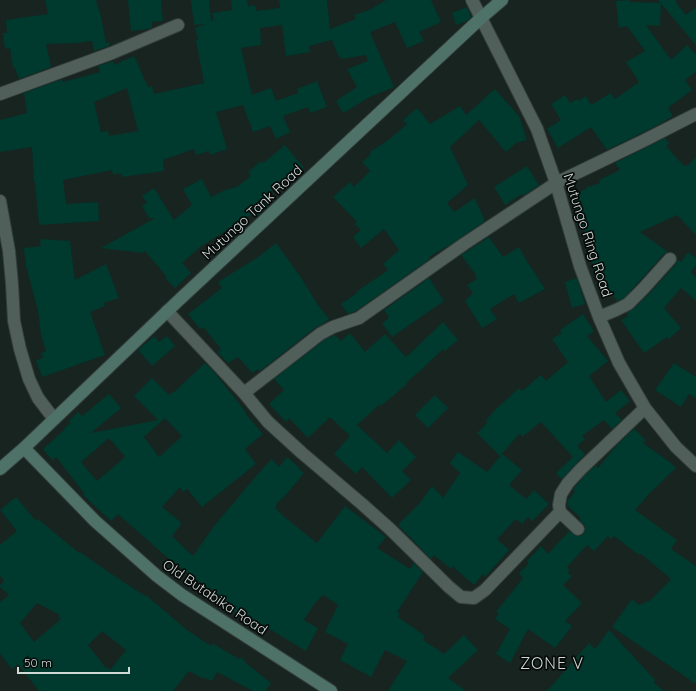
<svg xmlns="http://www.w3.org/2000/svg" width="696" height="691" font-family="Quicksand,sans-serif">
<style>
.building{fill:#00392e;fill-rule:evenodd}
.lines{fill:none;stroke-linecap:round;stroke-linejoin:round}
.street-casing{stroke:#343e3b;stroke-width:14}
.secondary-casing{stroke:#343e3b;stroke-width:14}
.street{stroke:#515f5a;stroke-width:12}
.secondary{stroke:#4e7268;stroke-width:12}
.labels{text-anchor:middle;stroke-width:3.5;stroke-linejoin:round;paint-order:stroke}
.street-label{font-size:14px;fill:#d1d9d7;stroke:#070c0a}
.quarter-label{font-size:16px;letter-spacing:1px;fill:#d1d9d7;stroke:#070c0a}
</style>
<rect width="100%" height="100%" fill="#172420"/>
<path class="building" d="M45 0H96L99 11H100L106 43 109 42V46L94 51 92 41 77 43 46 44 51 67 19 79 15 68H13L10 48 5 49 3 33H7L6 20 48 14Z
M128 0H161L163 21 152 22V28L148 29 131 31Z
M191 0H209L211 21 214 20 212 13 232 10 231 0H247L248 6 255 5 256 11 280 8 279 0H327L330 29 356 19 354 15 369 10 386 0H431L441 22 419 32 424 41 407 48 395 22 370 32 394 87 370 97 343 113 336 101 357 87 347 69 368 61 366 55 341 59 337 53 331 38 332 40 309 46 310 52 286 56 282 25 260 28 261 45 241 48 252 95 271 88 276 101 298 93 297 89 317 81 327 107 310 113 308 107 283 116 290 132 276 139 270 126 253 132 243 105 216 112 227 149 210 155 209 151 196 155 194 149 163 160 164 171 122 177 121 173 113 175 112 170 63 180 66 204 98 202 99 221 39 225 35 182H34L32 147 0 152V120L27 113 24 93 57 81 62 80 63 82 100 72 98 66 113 61 114 65 134 56 148 87 152 86 154 94 204 83 196 40 198 39 195 28 205 24 194 25ZM127 88 138 131 109 136 108 131 101 132 94 102Z
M630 0V2L661 3 660 26 646 25 671 60 687 45 696 55V72L685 80 692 90 668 108 673 116 658 125 607 150 591 127 558 148 547 129 561 120 551 104 565 95 570 103 577 99 578 101 586 96 591 105 611 93 615 99 639 82 626 62 645 51 627 26 619 28 616 1Z
M658 0H676L677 4 686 15 696 7V45Z
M467 7 471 17 467 21 456 25 452 13Z
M495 89 519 116 527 140 516 143 506 152 479 120 450 147 468 185 447 203 454 212 475 198 485 221 453 243 429 257 430 259 356 311 348 314 341 304 357 293 356 292 388 270 383 264 399 250 384 229 361 248 353 237 361 230 355 224 357 222 333 197 350 182 354 187 370 171 362 162 371 154 370 152 391 138 407 124 403 120 417 108 430 124 460 106 466 115Z
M665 138 669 143 666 146 684 166 686 165 687 166 696 157V235L677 215 640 232 668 252 664 254 624 298 617 301 595 271 591 259 596 257 569 197 586 189 585 188 600 183 599 180 620 170 615 163Z
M285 145 304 168 288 180 287 178 263 198 269 205 258 216 254 213 200 247 182 263 191 273 175 288 165 278 167 277 145 251 142 253 101 248 155 218H149L142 206 147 203 142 196 154 188 174 220 192 205 183 189 202 179 211 197 225 190 237 187 251 176 248 172 261 161 263 163Z
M527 166 539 185 523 196 522 194 505 205 494 187Z
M489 237 503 257 519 247 525 258 545 289 519 303 514 294 490 309 497 319 482 328 465 301 473 293 467 285 477 279 475 276 476 275 461 255Z
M40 239 70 241 75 280 106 264 119 298 104 303 105 306 90 312 105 355 42 377 36 360 43 358 41 353 46 351 41 334 38 311 26 266 24 248 41 246Z
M276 243 300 276 318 305 329 319 324 323 315 328 260 371 258 369 252 373 238 357 228 363 217 352 221 349 203 327 200 329 188 314 222 288 218 282 258 257Z
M688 252 696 258V265L691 272 696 277V301L681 288 664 308 681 328 669 339 667 337 644 353 621 320 628 316 627 313 633 309 649 294 676 264 677 259 681 262Z
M429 278 444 301 392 337 382 323 389 318 384 310Z
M577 278 585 304 572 308 565 282Z
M583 314 594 331 587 336 608 361 589 376 606 402 621 390 630 401 615 413 622 420 612 429 604 420 582 436 585 439 577 446 585 454 562 479 556 473 573 457 541 422 522 437 520 433 500 456 477 433 488 422 486 420 495 410 519 388 522 391 541 375 546 381 568 362 552 339 562 333 560 330Z
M443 322 458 340 445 351 443 349 422 369 406 383 407 384 381 406 380 404 357 425 387 453 399 440 416 457 402 471 411 480 392 498 362 467 356 474 334 454 350 436 330 417 308 438 289 418 286 422 269 404 284 390 274 379 324 340 335 335 341 341 350 333 365 352 385 334 406 357Z
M154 336 159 342 167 336 175 346 152 366 138 350Z
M205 363 213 371 246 412 245 413 263 434 245 449 256 464 202 507 187 489 183 492 180 487 162 507 182 523 172 536 193 556 214 526 262 469 272 459 279 467 287 457 300 468 299 469 304 473 285 496 276 504 277 505 275 508 282 514H281L317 543 345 506 386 537 377 548 410 569 414 563 423 572 397 612 400 614 398 617 425 636 423 640 444 654 464 635 478 650 448 678 466 691H388L407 661 385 650 371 677 340 660 348 644 325 632 338 605 323 595 315 603 304 620 318 628 306 651 256 621 255 622 240 612 238 614 199 586 201 583 170 560 118 514 111 521 83 495 84 493 56 457 52 460 43 449 65 429 64 428 71 423 69 421 78 412 82 416 109 394 121 408 91 433 158 420 134 396 152 378 169 395 172 392 173 393ZM165 418 182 436 159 457 144 437ZM109 438 125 457 97 481 81 462Z
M674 363 696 377V398L689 394 681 407 655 390Z
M435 395 448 408 428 428 415 415Z
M634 429 646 440 643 443 671 463 676 468 648 495 635 510 677 540 671 549 696 566V684L612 627 632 599 639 605 651 600 671 579 641 554 639 555 614 536 611 539 608 536 594 551 587 545 567 567 570 570 567 572 572 576 563 585 582 603 565 621 572 626 555 648 528 629 510 663 496 654 510 629 495 619 499 613 496 612 523 578 519 573 529 563 527 561 541 546 548 554 569 531 577 536H580L584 534 585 530V526L579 520 581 518 567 505 568 500 575 492 573 489 574 488 586 474 596 465 598 468 617 445Z
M458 452 487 472 502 454 522 470 509 485 526 499 534 490 549 504 532 521 528 517 522 524 516 519 497 539 509 550 485 577 483 574 474 585 452 566 451 569 434 555 431 559 398 525 419 504 432 486 443 498 460 473 450 463Z
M16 497 36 521 38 519 79 553 80 552 110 573 145 596 146 595 187 630 211 646 212 643 239 659 242 657 246 663 271 683 265 691H253L217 672 212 681 205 678 204 679 189 671 173 691H39L18 664 12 669 0 654V602L9 595 0 587V585L4 581 0 576V545L17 531 0 510ZM37 603 60 615 58 617 61 619 34 642 20 623ZM102 631 126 650 110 670 107 667 106 668 88 645Z
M609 630 655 680 654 683 664 691H547L589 643 595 649Z"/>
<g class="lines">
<g class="street-casing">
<path id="street" d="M472 0 537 129 556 183 580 266 599 317 619 363 645 408 676 447 696 466
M0 94 112 53 178 25
M0 201 9 251 12 284 14 321 20 349 29 379 38 398 54 419
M167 311 244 393 268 422 302 453 362 504 390 529 449 587 461 597 474 598 485 590 560 512 559 505 561 494 568 483 581 469 645 408
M599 317 616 310 628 304 643 289 670 259
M244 393 288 359 320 334 333 327 359 318 464 244 556 183 645 140 696 114
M560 512 578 529"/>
</g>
<g class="secondary-casing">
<path id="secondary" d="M24 448 95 521 157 576 182 595 331 691
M0 469 24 448 178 301 481 18 502 0"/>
</g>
<use href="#street" class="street"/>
<use href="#secondary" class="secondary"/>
</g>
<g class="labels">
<g class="street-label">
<text transform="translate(252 212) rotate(-43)" y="5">Mutungo Tank Road</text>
<text transform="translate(588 235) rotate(72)" y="5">Mutungo Ring Road</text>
<text transform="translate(215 597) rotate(34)" y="5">Old Butabika Road</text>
</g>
<g class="quarter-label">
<text x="552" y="669">ZONE V</text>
</g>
</g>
<path d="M18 667v6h111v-6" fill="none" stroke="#d1d9d7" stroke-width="2"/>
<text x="24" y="667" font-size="12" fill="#d1d9d7" stroke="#070c0a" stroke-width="3" paint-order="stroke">50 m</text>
</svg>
